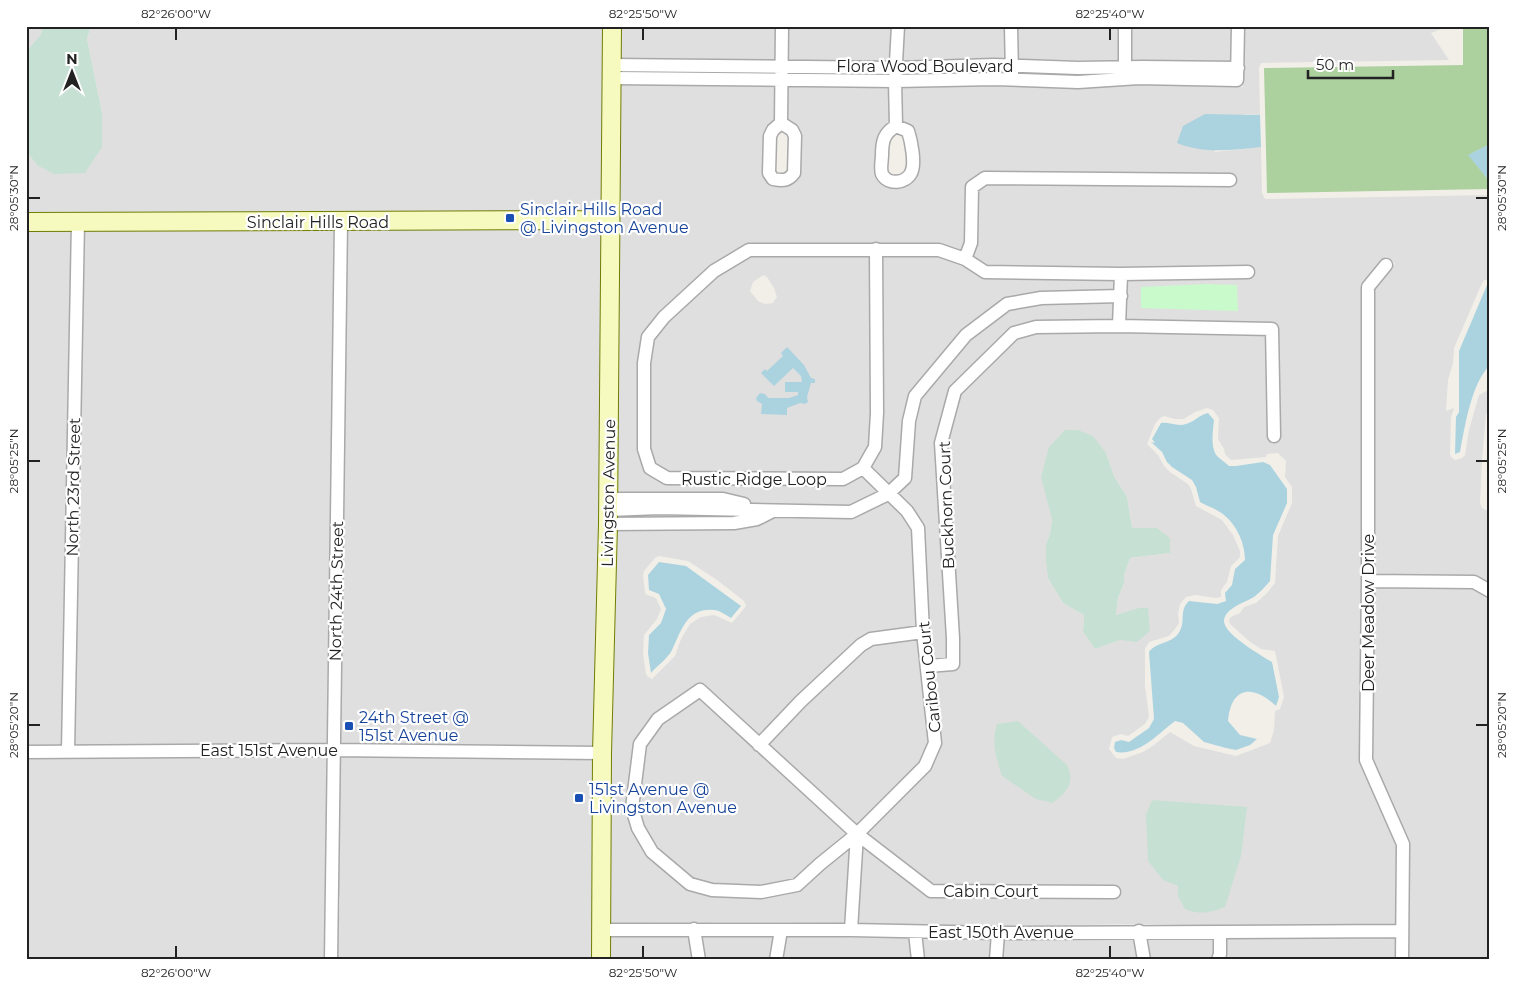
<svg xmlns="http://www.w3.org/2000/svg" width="1516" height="986" font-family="Montserrat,sans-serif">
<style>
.residential{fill:#e0dfdf;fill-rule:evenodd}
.forest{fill:#add19e}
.wetland{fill:#c6e0d4}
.park{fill:#c8facc}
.water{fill:#aad3df}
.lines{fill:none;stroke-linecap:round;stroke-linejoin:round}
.street-casing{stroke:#a9a9a9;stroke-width:15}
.secondary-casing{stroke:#707d05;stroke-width:20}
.street{stroke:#fff;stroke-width:12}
.secondary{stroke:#f7fabf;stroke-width:18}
.ticks{fill:none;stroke:#222;stroke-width:2}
.transit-dot{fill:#1a4fb4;stroke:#fff;stroke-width:2}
.labels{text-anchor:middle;stroke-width:4.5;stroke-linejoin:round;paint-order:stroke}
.street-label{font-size:16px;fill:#222;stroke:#fff}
.transit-label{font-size:16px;fill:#164399;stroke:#fff;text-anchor:start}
.neatline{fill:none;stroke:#222;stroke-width:2}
.ticks-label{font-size:12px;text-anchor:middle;fill:#222}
</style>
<rect width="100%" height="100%" fill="#f2efe9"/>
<path class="residential" d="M26 26H43L41 34 26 52Z
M91 26H606L604 214 26 216V151L37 165 102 113 87 39Z
M618 26H776L775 60 617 58Z
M787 26H892L890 61 787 60Z
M903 26H1005L1006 59 902 61Z
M1017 26H1119L1120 61 1018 59Z
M1131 26H1232V61H1131Z
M1244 26H1449L1431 33 1449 60 1261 63 1259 68 1260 115 1245 114 1214 152 1261 147 1262 193 1265 199 1490 195V280H1484L1482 283 1454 348 1453 363 1448 380 1446 411 1454 408 1451 417 1450 454 1451 457 1455 460 1462 458 1465 455 1469 430 1479 395 1490 389V410L1486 414 1482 459 1480 503 1482 508 1490 512V584L1475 576 1374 574V290L1395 264 1386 256 1364 282 1360 759 1397 845 1396 925 1220 926 1143 924 998 926 776 922 607 923 618 85 775 87V120L768 127 769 183 780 187 793 184 800 174 801 136 797 127 787 119 786 87 889 88 890 122 883 128 877 139 876 173 884 185 898 189 911 183 918 171 917 138 913 128 902 121 901 88 994 86 1078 88 1139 85 1243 87ZM763 275 767 277 774 288 777 297 773 303 765 304 758 301 750 291 753 282ZM1207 408 1213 410 1219 418 1218 439 1224 449 1225 454 1231 460 1266 457 1267 454 1278 453 1286 461 1285 477 1292 487V503L1278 536 1275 583 1267 593 1256 603 1244 607 1240 613 1231 617 1229 620 1230 624 1249 641 1261 649 1275 651 1284 697 1280 709 1275 711 1274 730 1270 743 1236 756 1194 746 1170 732 1154 745 1143 752 1123 759 1116 758 1109 749 1112 737 1121 734 1128 736 1145 724 1149 717 1145 686V649L1149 642 1169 636 1175 629 1179 623 1178 614 1180 604 1186 597 1195 595 1216 598 1221 597V590L1227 582 1231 566 1240 557V551L1233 535 1222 520 1196 506 1191 489 1188 484 1170 472 1164 466 1158 455 1147 444 1155 424 1160 418 1164 416 1175 419H1184L1195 412ZM1106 453 1114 476 1127 497 1132 528H1157L1170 553 1130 558 1124 575V583L1118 598 1116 615 1147 608 1120 640 1095 649 1083 632 1084 615 1063 603 1048 578 1046 544 1050 534 1052 519ZM659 556 688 561 717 580 744 601 746 606 732 623 714 615 701 617 690 624 681 639 675 656 652 679 648 677 646 674 643 654 644 635 657 619 661 609 656 598 647 595 645 593 643 575 644 571 655 558ZM1148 840 1210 913 1178 896V886L1148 861Z
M597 227V232H604L597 746 340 743 347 229Z
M72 228 62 745H26V229Z
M84 228 335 229 328 743 74 745Z
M1374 588 1473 589 1490 600V960H1408V841L1372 758Z
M328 756 326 960H26V759Z
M340 756 596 760 595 960H337L340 897H338Z
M689 936 693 960H607V937Z
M701 936H774L770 960H705Z
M786 937 910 938 912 960H782Z
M922 938 993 939 990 957 989 960H924Z
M1134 938 1137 960H1002L1004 939Z
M1146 938 1214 939V953L1212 960H1150Z
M1396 938V960H1225L1226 939Z"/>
<path class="forest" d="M1463 26H1490V144L1469 155 1490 182V189L1267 193 1264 68 1463 65Z"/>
<path class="wetland" d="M43 26H91L87 39 102 113V147L85 173 54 174 37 165 26 151V52L41 34Z
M1065 430H1078L1093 436 1106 453 1114 476 1127 497 1132 528H1157L1170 538V553L1130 558 1124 575V583L1118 598 1116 615 1139 608H1148L1150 631 1137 642 1120 640 1095 649 1083 632 1084 615 1063 603 1048 578 1046 561V544L1050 534 1052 519 1041 477 1049 447Z
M1018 721 1067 765C1076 783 1066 792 1053 803L1036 799 1002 776C996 757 991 744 997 724Z
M1152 800 1247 807 1241 856 1225 907C1210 913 1200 915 1185 909L1178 896V886L1163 880 1148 861 1146 815Z"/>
<path class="park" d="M1207 284 1237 285 1238 311 1141 308V287Z"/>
<path class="water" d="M1205 114 1260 115 1261 147C1231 150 1205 154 1177 143L1183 126Z
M1490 144V182L1468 155Z
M1487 285H1490V365C1471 384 1465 426 1460 452L1455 454 1456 417 1459 412V351Z
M787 347 804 365 811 378 815 379V383H811L807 397 808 402 805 404 800 403 787 408V415L761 414 762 404 757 401 756 398 760 393 765 394 768 398H789L798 395V392H785V382H802L801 376 793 368 774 386 761 373 765 369 767 371 783 356 781 353Z
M1208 413 1214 420C1213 430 1210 447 1217 456 1220 459 1225 462 1229 466H1236L1263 462 1270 465 1287 489V503L1273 535 1270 581C1265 587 1260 592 1254 597 1247 601 1240 603 1233 608 1229 611 1225 614 1224 620 1222 633 1262 656 1272 662L1279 697 1276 706C1253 684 1231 686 1228 721L1240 735 1257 739 1250 745 1236 750 1226 748 1204 742 1183 723 1175 721C1159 733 1139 756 1116 752L1114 748 1115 742 1121 740 1129 742 1149 728 1154 719 1149 652C1156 642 1170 644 1178 634 1187 622 1178 611 1189 601L1217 604 1226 601 1225 593 1232 585 1235 569 1245 560C1245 544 1237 525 1224 515 1217 509 1207 506 1200 502L1196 487 1192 480 1172 467 1167 462 1162 452 1151 442 1155 443 1152 439 1161 423C1169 422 1178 427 1186 424 1194 422 1199 415 1208 413Z
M659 562 686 566 741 606 731 618C726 615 719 610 714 610 687 607 681 631 672 650 668 658 657 666 651 673L648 653 649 635 661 623 666 609 659 594 649 590 648 575Z"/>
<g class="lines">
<g class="street-casing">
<path id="street" d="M1011 26 1012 74
M1125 26V76
M612 65 896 68 994 65 1078 68 1142 67 1238 68
M612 78 895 81 994 79 1078 82 1139 78 1237 80 1238 26
M781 123 792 130 795 136 794 173C788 181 783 181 773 179L769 173 770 136 773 130 781 123 782 26
M896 126 908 131C911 140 916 164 911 173 906 183 888 186 882 174 880 169 882 160 882 155 882 141 884 133 896 126L895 81 898 26
M965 259 971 243 972 187 985 178 1230 180
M1386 265 1368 287V581L1366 760 1403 844 1402 960
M1119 326 1121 274
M863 468 875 447 877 413 876 249
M608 499H723L744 504
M608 510 660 508 851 512 888 494 905 478 909 421 915 396 966 335 1007 304 1041 298 1121 296
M608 524 734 523 757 519 771 512
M1368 581 1474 582 1490 591
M928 666 953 664V638L941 443 955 391 1014 333 1036 327 1119 326 1272 329 1274 436
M759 745 801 701 861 645 871 639 923 632
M26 752 334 750 602 753
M68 752 78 222
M857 834 820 864 797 885 761 892 712 890 690 884 652 852 638 828 632 808 640 744 658 719 700 690 857 834 931 891 1114 892
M694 929 699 960
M601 930H851L998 933 1401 931
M851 930 857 834 925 766 935 743 923 632 918 528 907 511 863 468 843 479 667 478 650 468 644 449V363L648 337 664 317 714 271 749 250H939L965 259 985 272 1121 274 1248 272
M1139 931 1144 960
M915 932 918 960
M331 960 341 222
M776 960 781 930
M996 960 998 933
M1218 960 1220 954V933"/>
</g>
<g class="secondary-casing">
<path id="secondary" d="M26 222 610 220
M601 960 602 753 608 524 612 26"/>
</g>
<use href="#street" class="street"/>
<use href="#secondary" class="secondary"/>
</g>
<path class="ticks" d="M176 28V40M643 28V40M1110 28V40M28 198H40M1476 198H1488M28 461H40M1476 461H1488M28 725H40M1476 725H1488M176 946V958M643 946V958M1110 946V958"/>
<g class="transit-dot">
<rect x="505" y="213" width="10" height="10" rx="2.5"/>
<rect x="344" y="721" width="10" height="10" rx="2.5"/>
<rect x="574" y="793" width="10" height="10" rx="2.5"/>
</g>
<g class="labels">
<g class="street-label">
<text x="925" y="72">Flora Wood Boulevard</text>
<text x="318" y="228">Sinclair Hills Road</text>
<text x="754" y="485">Rustic Ridge Loop</text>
<text transform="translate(73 487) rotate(-89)" y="6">North 23rd Street</text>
<text transform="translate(608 493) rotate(-89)" y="6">Livingston Avenue</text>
<text transform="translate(946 505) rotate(-92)" y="6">Buckhorn Court</text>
<text transform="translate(336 591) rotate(-89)" y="6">North 24th Street</text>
<text transform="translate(1368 613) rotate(-90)" y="6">Deer Meadow Drive</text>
<text transform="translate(929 677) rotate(-96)" y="6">Caribou Court</text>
<text x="269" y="756">East 151st Avenue</text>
<text x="991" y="897">Cabin Court</text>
<text x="1001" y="938">East 150th Avenue</text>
</g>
<g class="transit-label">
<text x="520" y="215">Sinclair Hills Road<tspan x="520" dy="18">@ Livingston Avenue</tspan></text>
<text x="359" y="723">24th Street @<tspan x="359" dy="18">151st Avenue</tspan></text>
<text x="589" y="795">151st Avenue @<tspan x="589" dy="18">Livingston Avenue</tspan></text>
</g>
</g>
<rect width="1516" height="986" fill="none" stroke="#ffffff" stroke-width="55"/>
<g transform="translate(72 72)" stroke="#ffffff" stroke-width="4" paint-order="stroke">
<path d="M0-4L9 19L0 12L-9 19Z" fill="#222222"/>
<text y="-8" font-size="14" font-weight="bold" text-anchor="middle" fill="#222222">N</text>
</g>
<path d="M1308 70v8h85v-8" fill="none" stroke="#222222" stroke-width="2.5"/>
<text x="1316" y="70" font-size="15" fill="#222222" stroke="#ffffff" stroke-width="4" paint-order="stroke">50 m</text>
<rect x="28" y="28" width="1460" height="930" class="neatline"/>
<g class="ticks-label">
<text x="176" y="18">82°26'00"W</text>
<text x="643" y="18">82°25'50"W</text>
<text x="1110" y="18">82°25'40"W</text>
<text transform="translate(14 198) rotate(-90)" y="4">28°05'30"N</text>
<text transform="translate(1502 198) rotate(-90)" y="4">28°05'30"N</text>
<text transform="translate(14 461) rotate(-90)" y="4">28°05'25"N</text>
<text transform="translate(1502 461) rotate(-90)" y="4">28°05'25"N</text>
<text transform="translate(14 725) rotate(-90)" y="4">28°05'20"N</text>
<text transform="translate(1502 725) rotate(-90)" y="4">28°05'20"N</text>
<text x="176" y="977">82°26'00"W</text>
<text x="643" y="977">82°25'50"W</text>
<text x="1110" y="977">82°25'40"W</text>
</g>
</svg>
